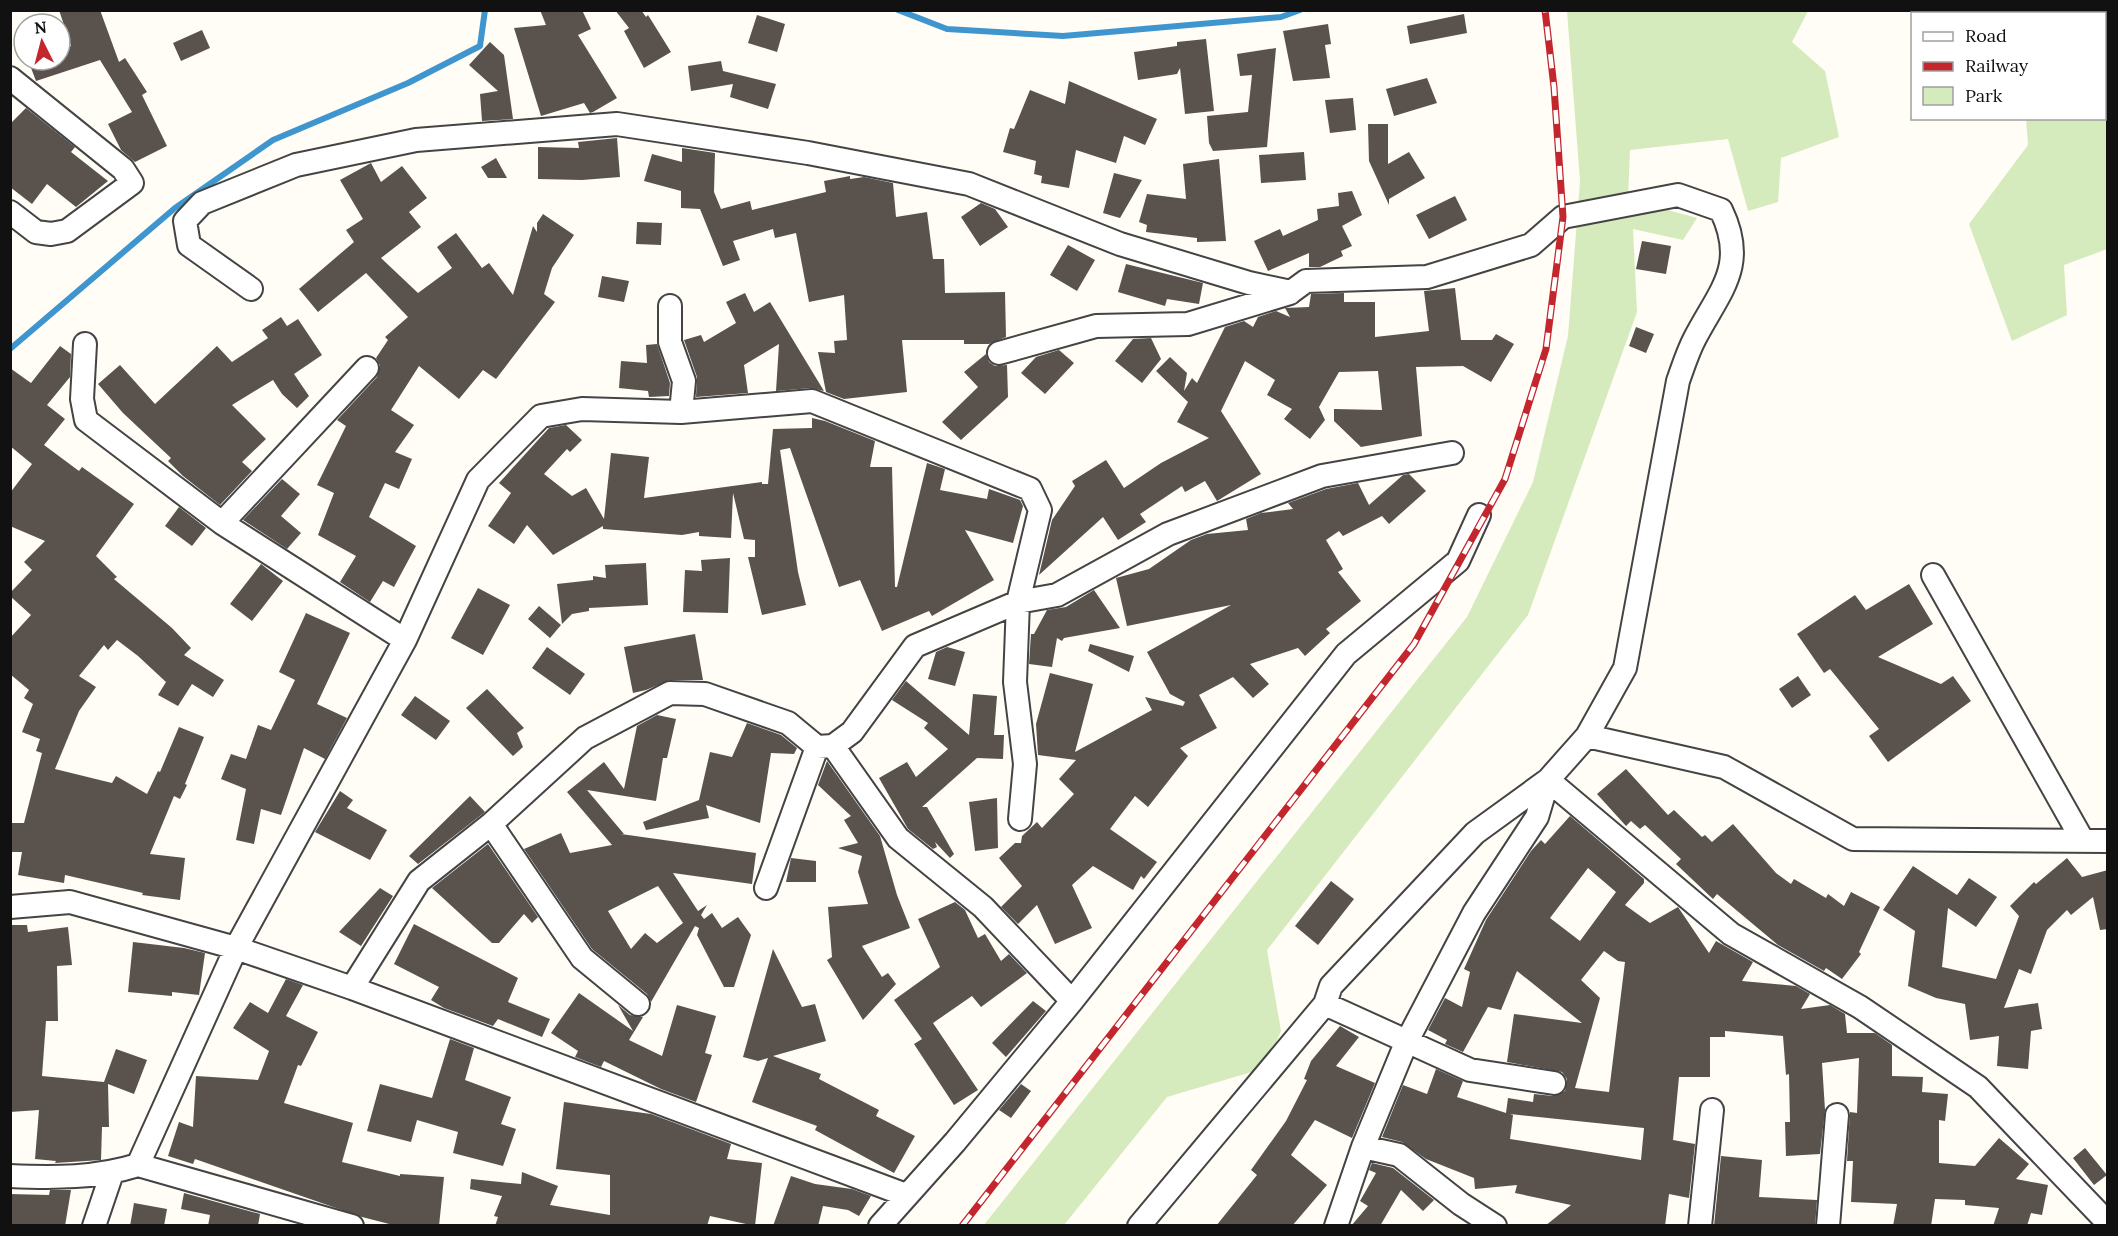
<svg xmlns="http://www.w3.org/2000/svg" width="2118" height="1236" font-family="Lora,serif">
<style>
.green{fill:#d5ebbd}
.lines{fill:none;stroke-linecap:round;stroke-linejoin:round}
.stream{stroke:#3f96cf;stroke-width:6}
.building{fill:#5a524d;fill-rule:evenodd}
.minor-casing{stroke:#444;stroke-width:26}
.minor{stroke:#fff;stroke-width:22}
.rail-casing{stroke:#c4262e;stroke-width:7}
.rail{stroke:#fff;stroke-width:4.5;stroke-dasharray:14;stroke-linecap:butt}
</style>
<rect width="100%" height="100%" fill="#fffdf5"/>
<path class="green" d="M2073 10 2107 11V249L2064 265 2067 315 2012 341 1969 224 2028 145 2026 119 2104 118V14L2070 13Z
M1567 11H1808L1792 42 1825 71 1839 137 1781 158 1778 202 1748 211 1728 139 1630 150 1628 199 1697 218 1683 240 1633 229 1637 312 1528 615 1267 950 1281 1031 1265 1068 1167 1097 1064 1225 983 1226 1467 617 1533 482 1568 336 1580 181Z"/>
<g class="lines">
<path class="stream" d="M898 10 947 29 1063 36 1281 17 1300 10
M10 349 175 208 273 140 408 83 480 46 485 10"/>
</g>
<path class="building" d="M59 10H100L119 62 125 58 147 92 142 95 167 146 135 162 121 150 108 124 132 112 100 60 36 81 28 60H60V50L71 46Z
M540 10H582L591 29 578 35 617 98 593 112 590 113 584 103 541 116 514 28 546 25Z
M615 10H641L646 17 648 15 671 52 644 68 624 31 629 28Z
M1464 14 1467 33 1410 44 1407 26Z
M757 15 785 24 777 52 748 43Z
M1328 24 1331 44 1325 45 1330 78 1293 81 1283 31Z
M202 30 210 48 181 61 173 43Z
M1206 39 1214 111 1185 114 1180 68 1177 74 1138 80 1134 52 1177 46V42Z
M490 42 504 55 513 119 482 121 480 94 498 91 469 65Z
M1276 48 1267 147 1213 151 1209 143 1207 116 1248 112 1252 75 1240 76 1237 54Z
M721 61 723 71 776 84 768 109 730 97 733 84 691 91 688 66Z
M1427 78 1437 103 1394 116 1386 89Z
M1069 81 1157 119 1145 145 1124 136 1116 163 1076 150 1069 188 1041 183 1042 176 1034 174 1036 161 1003 152 1010 128 1014 129 1030 90 1065 104Z
M1353 98 1356 130 1330 133 1325 100Z
M26 108 75 147 71 152 108 181 76 207 47 184 32 204 10 187V124Z
M1368 124H1388V164L1409 152 1425 178 1389 199V205L1369 161Z
M617 138 620 177 582 180 538 179V147L579 148 578 142Z
M682 148 715 153 714 192 721 209 750 201 752 210 826 192 824 181 850 176V179L864 177 893 183 896 217 927 212 933 259H944L945 293 1005 292 1006 337 989 344H964V340H902L907 392 844 399 826 392 818 352 835 353 834 341 847 340 844 295 809 302 796 233 775 238 773 229 733 241 740 260 723 266 700 209 681 208V191L644 181 652 154 682 162Z
M1304 152 1306 180 1261 183 1259 155Z
M496 158 507 178H488L481 167Z
M1219 159 1226 241 1197 242V238L1146 232 1147 225 1139 222 1147 194 1186 199 1183 164Z
M371 163 381 182 402 166 427 198 409 212 421 227 381 258 418 293 452 268 437 247 456 233 482 268 489 263 513 295 533 226 537 232V223L543 214 574 235 552 268 544 294 555 302 496 379 483 370 459 399 419 366 391 410 414 425 395 452 412 459 399 489 385 483 369 517 416 546 394 587 383 581 370 602 340 582 356 556 318 535 334 493 317 485 346 426 337 420 377 377 380 365 376 358 388 340 385 337 408 317 366 273 318 312 299 289 354 242 346 230 363 219 340 180Z
M1114 173 1142 180 1120 218 1103 213Z
M1352 191 1362 215 1342 226 1352 246 1341 251 1343 256 1320 267H1309V253L1268 271 1254 241 1280 229 1283 236 1318 220 1317 209 1339 206 1338 193Z
M1455 196 1467 220 1429 239 1416 215Z
M981 203 995 209 1008 227 980 246 961 217Z
M637 222 662 223 661 245 636 244Z
M1642 241 1671 246 1666 274 1636 269Z
M1068 245 1095 260 1077 291 1050 275Z
M1126 264 1203 283 1199 304 1167 299 1165 306 1118 292Z
M602 276 629 281 624 302 598 297Z
M1455 288 1461 340H1492L1496 334 1514 344 1491 382 1463 366 1416 367 1422 436 1361 447 1334 421V409L1382 410 1378 371 1339 372 1319 407 1318 405 1325 420 1310 439 1284 419 1292 409 1267 395 1275 380 1245 361 1221 411 1261 474 1217 501 1205 481 1185 492 1182 486 1140 514 1146 522 1118 540 1103 517 1039 575 1052 520 1075 486 1072 481 1106 460 1124 488 1161 463 1209 438 1177 422 1188 402 1156 371 1170 357 1187 373 1184 391 1192 378 1197 383 1225 327 1244 321 1253 327 1258 317 1276 311 1290 317 1285 308 1309 307 1311 294 1344 293V302H1375V337L1429 331 1424 291Z
M745 293 754 312 770 302 824 391 811 388 776 391 779 344 744 365 748 393 696 397 697 377 684 340 701 335 704 342 736 323 726 302Z
M281 317 287 326 298 319 322 355 294 374 309 396 297 408 282 394 273 380 232 405 266 439 242 462 252 471 220 505 183 476 168 461 171 458 123 413 98 384 120 365 155 404 217 346 232 362 268 338 262 330Z
M1636 327 1654 334 1646 353 1629 346Z
M1151 338 1161 359 1142 383 1115 361 1133 339Z
M657 344 670 383 669 396 649 397 648 391 619 388 621 361 647 363 646 345Z
M60 346 71 354 70 377 47 405 65 419 44 445 79 471 82 467 134 504 96 556 117 577 114 579 172 628 191 648 184 655 224 680 213 697 192 684 178 706 158 695 166 682 138 656 117 640 108 650 104 645 79 676 96 687 79 711 55 769 112 783 116 776 147 794 158 771 160 772 179 727 204 737 185 784 187 785 180 799 174 796 150 854 185 858 180 900 142 895 143 893 65 875 64 883 18 875 22 852H10V823H24L42 753 36 751 40 739 22 732 33 704 24 698 29 690 10 674V638L31 615 10 596V593L32 570 24 562 45 541 10 526V493L32 464 10 446V368L31 383Z
M1059 350 1074 363 1045 394 1021 373 1036 357Z
M986 354 989 362 995 366 1007 365 1008 397 961 440 942 422 978 387 964 372Z
M812 418 825 421 875 441 870 467H892L895 587H897L927 463 945 469 940 490 987 499 989 489 1020 500 1023 506 1013 543 965 530 994 580 932 616 929 611 882 631 860 580 839 587 790 448 780 450 798 572 806 605 762 615 748 557H755V540L744 539 733 493 731 538 699 536V532L682 535 603 529V526L553 555 527 525 514 544 488 526 511 493 499 483 549 428 566 425 582 440 570 452 567 449 544 474 572 496 586 488 604 519 611 453 649 457 644 498 762 482V484H768L773 429 812 428Z
M1409 474 1426 491 1389 524 1382 516 1343 536 1339 531 1326 540 1343 569 1338 572 1361 601 1326 629 1330 633 1305 656 1298 648 1250 664 1269 684 1253 698 1233 677 1199 695 1217 728 1180 748 1188 756 1148 807 1135 796 1110 829 1157 862 1144 879 1141 876 1133 890 1093 866 1072 885 1092 928 1055 944 1037 905 1018 924 1001 907 1022 886 999 858 1015 843H1021L1022 836 1037 822 1042 828 1074 794 1059 779 1076 760 1038 755 1036 724 1050 673 1093 684 1075 752 1152 710 1145 697 1183 706 1185 702 1170 694 1147 652 1231 605 1127 626 1116 578 1149 569 1191 540 1207 534 1248 530 1246 519 1261 513 1293 509 1288 503 1326 489 1358 483 1369 505 1403 475Z
M282 479 300 494 281 516 301 533 287 549 243 520Z
M179 507 206 528 192 546 165 526Z
M730 558 728 613 683 612 685 570 702 571 701 560Z
M646 563 648 605 589 608V611L572 614 562 624 557 584 593 580V576L606 578 605 565Z
M261 564 283 581 252 621 230 604Z
M1909 584 1933 624 1878 657 1941 684 1953 676 1971 701 1888 762 1869 736 1879 729 1830 669 1824 673 1797 634 1855 595 1866 610Z
M478 588 510 605 483 655 451 638Z
M1094 590 1120 628 1064 638 1062 641 1057 638 1052 667 1029 664 1031 634H1034L1047 610 1066 607Z
M539 606 561 625 550 638 528 619Z
M306 613 350 633 317 704 347 718 325 759 304 748 281 815 261 809 254 844 236 840 246 789 221 779 231 754 246 759 258 725 271 730 295 680 279 672Z
M695 634 703 680H670L646 690 633 693 624 647Z
M1090 644 1134 656 1129 672 1088 651Z
M547 647 585 674 570 695 532 668Z
M947 647 965 652 955 686 928 679 936 652Z
M1798 676 1811 695 1792 708 1779 689Z
M906 681 969 735 973 694 997 696 994 735H1004L1003 759 977 758 922 807H927L954 854 950 858 935 842 937 847 933 849 908 829 879 778 907 762 916 777 948 749 924 728 928 723 892 700Z
M487 689 524 728 517 733 523 747 513 756 466 708Z
M415 696 450 721 436 740 401 715Z
M657 715 676 719 667 758H663L656 801 587 790 624 834H621L756 853 752 884 673 873 698 911 707 905 701 915 704 919 712 913 722 928 738 917 751 935 734 987H724L697 935 699 928 695 926 651 1002 647 994 592 949 524 849 561 833 570 853 612 845 567 792 604 762 624 789 637 726ZM658 886 683 923 657 943 645 933 631 949 608 911Z
M747 723 781 735 797 748 794 754 771 753 760 823 706 805 709 818 646 830 643 822 699 800 710 752 732 757Z
M827 761 880 836 897 895 910 928 862 946 882 977 888 973 896 984 863 1020 827 960 832 957 828 907 868 904 858 872 862 856 838 848 858 843 844 820 851 816 818 785Z
M1626 769 1668 815 1674 810 1702 837 1705 835 1712 842 1733 824 1776 873 1791 884 1794 879 1826 898 1828 894 1844 906 1851 892 1880 907 1859 952 1861 954 1842 979 1826 968 1824 971 1778 945 1717 894 1713 899 1676 864 1681 859 1645 825 1640 829 1631 821 1626 826 1597 794Z
M340 791 353 800 347 808 387 830 370 860 315 832Z
M470 796 485 812 418 864 409 856Z
M997 798 998 848 975 851 969 802Z
M1570 816 1644 879V883L1625 905 1650 923 1678 907 1709 953 1716 941 1753 962 1742 981 1796 986 1810 994 1801 1009 1830 1005 1845 1014 1847 1033H1875L1892 1045V1076L1923 1077 1922 1092 1948 1094 1945 1121 1939 1120V1163L1975 1166 1999 1138 2029 1164 2016 1179 2048 1185 2042 1215 2031 1213 2027 1226H1993L1999 1208 1965 1205V1200L1935 1199 1931 1226H1893L1897 1204 1851 1202 1853 1161H1847L1850 1112 1857 1113 1859 1058 1822 1063 1825 1110 1820 1154 1786 1156 1785 1122H1790L1789 1074 1786 1075 1783 1036 1725 1031V1037H1710V1077H1679L1673 1140 1695 1144 1689 1198 1669 1194 1665 1226H1545L1571 1205 1515 1193 1517 1185 1475 1189 1474 1178 1426 1159 1402 1142 1382 1137 1403 1085 1427 1094 1436 1069 1463 1081 1457 1097 1506 1113 1508 1098 1533 1102 1534 1094 1553 1096 1565 1091 1567 1079 1562 1072 1507 1062 1514 1014 1582 1023 1517 971 1501 1010 1488 1007 1463 1052 1445 1044 1447 1040 1428 1030 1445 998 1462 1007 1470 972 1464 969 1486 920 1531 851 1541 840 1545 844ZM1588 868 1616 892 1580 941 1550 918ZM1604 951 1618 961 1625 962 1609 1092 1575 1088 1600 998 1581 980ZM1510 1114 1644 1128 1641 1160 1510 1139 1513 1115Z
M488 844 538 917 532 923 524 914 499 943H492L432 888Z
M791 858 816 861V882H786Z
M2067 858 2082 877 2108 870V929L2100 930 2093 897 2071 915 2067 910 2047 930 2031 974 2019 969 2004 1008 2038 1003 2042 1029 2031 1031 2028 1069 1997 1066 1999 1036 1970 1040 1965 1004 1936 998 1908 986 1915 931 1883 910 1913 866 1957 895 1969 878 1997 897 1976 927 1948 908 1942 967 1996 979 2019 916 2010 906 2034 882 2036 884Z
M1331 881 1354 899 1318 945 1295 926Z
M380 888 393 896 361 946 339 932Z
M955 902 965 910 978 938 985 934 1001 961 1009 954 1027 973 981 1007 972 996 933 1023 978 1090 954 1105 914 1044 922 1039 894 1000 940 967 918 919Z
M414 924 518 978 508 1002 550 1019 542 1037 498 1019 493 1026 444 1008 431 1000 439 987 394 964Z
M10 925H27L28 932 68 927 72 965 57 966 58 1021H46L42 1076 104 1082 116 1049 147 1060 134 1094 108 1084 109 1127H102L101 1160 55 1163 56 1161 35 1159 39 1110 10 1112Z
M133 942 184 948 205 953 199 995 172 992V996L128 992Z
M773 949 802 1007 815 1004 826 1041 773 1056 821 1074 819 1079 879 1110 876 1116 915 1136 894 1173 815 1130 817 1126 752 1102 768 1058 758 1061 743 1057Z
M286 979 303 985 286 1016 318 1032 301 1066 298 1065 284 1103 353 1123 342 1162 400 1176V1174L444 1177 439 1226H397L362 1217 195 1159 193 1164 168 1156 179 1122 193 1127 196 1076 258 1080 269 1051 233 1028 250 1002 268 1013Z
M579 993 633 1031 618 1005 630 1015 643 1017 629 1040 662 1056 677 1005 716 1016 705 1053 712 1055 696 1102 661 1089 604 1061 601 1067 575 1057 578 1051 551 1033Z
M1033 1001 1046 1011 1006 1057 992 1043Z
M1340 1026 1359 1037 1336 1066 1375 1083 1352 1138 1315 1120 1291 1155 1327 1185 1292 1226H1216L1257 1175 1251 1170 1286 1121 1307 1080 1304 1079 1311 1061Z
M450 1039 474 1048 465 1080 511 1097 501 1124 516 1129 503 1166 453 1153 458 1132 417 1120 411 1142 367 1131 380 1084 432 1098Z
M1021 1084 1031 1091 1011 1118 999 1110Z
M564 1102 651 1114 731 1144 727 1159 762 1163 755 1226 710 1216 707 1226H495L498 1217 494 1216 502 1196 470 1189 471 1179 521 1184 522 1172 558 1186 550 1205 610 1215V1175L556 1169Z
M2085 1148 2107 1175 2094 1185 2073 1158Z
M1721 1156 1762 1160 1759 1197 1817 1200 1815 1226H1714Z
M1372 1163 1393 1168 1434 1200 1423 1211 1401 1190 1380 1226H1351L1368 1206 1360 1201 1376 1173 1369 1170Z
M791 1176 815 1184 852 1189 871 1196 859 1216 848 1210 823 1206 818 1226H773Z
M50 1190H71L65 1226H10V1194L49 1195Z
M184 1193 260 1214 258 1226H208L210 1215 181 1209Z
M134 1203 167 1209 164 1226H130Z"/>
<g class="lines">
<g class="minor-casing">
<path id="minor" d="M10 78 123 169 132 183 67 231 51 234 36 232 10 212
M251 289 189 245 185 221 202 203 296 165 416 140 617 124 808 153 969 184 1120 244 1249 283 1291 292 1306 281 1427 277 1531 245 1563 217 1678 195 1721 210C1748 266 1720 290 1695 338 1688 351 1683 367 1678 381L1625 668 1587 736 1548 780 1475 833 1331 986 1325 1004 1139 1226
M670 306V342L684 381 681 412
M85 344 82 399 86 420 222 523 405 640
M999 353 1096 326 1188 324 1290 293
M222 523 367 368
M1933 575 2083 841
M1587 736 1724 767 1853 839 2108 841
M833 746 898 838 983 907 1072 1001
M491 824 582 958 638 1004
M766 888 817 747
M10 907 70 902 236 948 352 988 906 1195
M352 988 419 881 491 824 585 738 670 693 705 694 788 723 817 747 833 746 852 732 915 646 1018 602 1057 595 1168 534 1322 476 1452 453
M1325 1004 1470 1070 1554 1083
M1363 1147 1399 1155 1461 1204 1495 1226
M138 1165 352 1226
M10 1176C54 1178 97 1178 138 1165L236 948 405 640 478 480 541 416 582 409 681 412 812 401 1030 489 1040 510 1018 602 1015 682 1025 764 1020 819
M94 1226 112 1173
M880 1226 955 1142 1072 1001 1346 654 1458 561 1479 515
M1336 1226 1363 1147 1406 1043 1474 913 1537 817 1548 780 1731 934 1860 1007 1978 1087 2108 1223
M1700 1226 1712 1110
M1828 1226 1837 1115"/>
</g>
<use href="#minor" class="minor"/>
<g class="rail-casing">
<path id="rail" d="M962 1226 1414 644 1505 479 1546 349 1563 217 1554 87 1545 10"/>
</g>
<use href="#rail" class="rail"/>
</g>
<rect width="2118" height="1236" fill="none" stroke="#111111" stroke-width="24"/>
<rect x="1911" y="12" width="195" height="108" fill="#ffffff" stroke="#a0a0a0" stroke-width="1.5"/>
<rect x="1923" y="32" width="30" height="9" fill="#ffffff" stroke="#a0a0a0" stroke-width="1.5"/>
<text x="1965" y="42" font-size="18" fill="#111111">Road</text>
<rect x="1923" y="62" width="30" height="9" fill="#c4262e" stroke="#a0a0a0" stroke-width="1.5"/>
<text x="1965" y="72" font-size="18" fill="#111111">Railway</text>
<rect x="1923" y="87" width="30" height="18" fill="#d5ebbd" stroke="#a0a0a0" stroke-width="1.5"/>
<text x="1965" y="102" font-size="18" fill="#111111">Park</text>
<g transform="translate(42 42) rotate(354)"><circle r="28" fill="#ffffff" stroke="#a0a0a0" stroke-width="1.5"/>
<path d="M0-4.5L10 22L0 15L-10 22Z" fill="#c4262e"/>
<text y="-9" font-size="16" font-weight="bold" text-anchor="middle" fill="#111111">N</text>
</g>
</svg>
